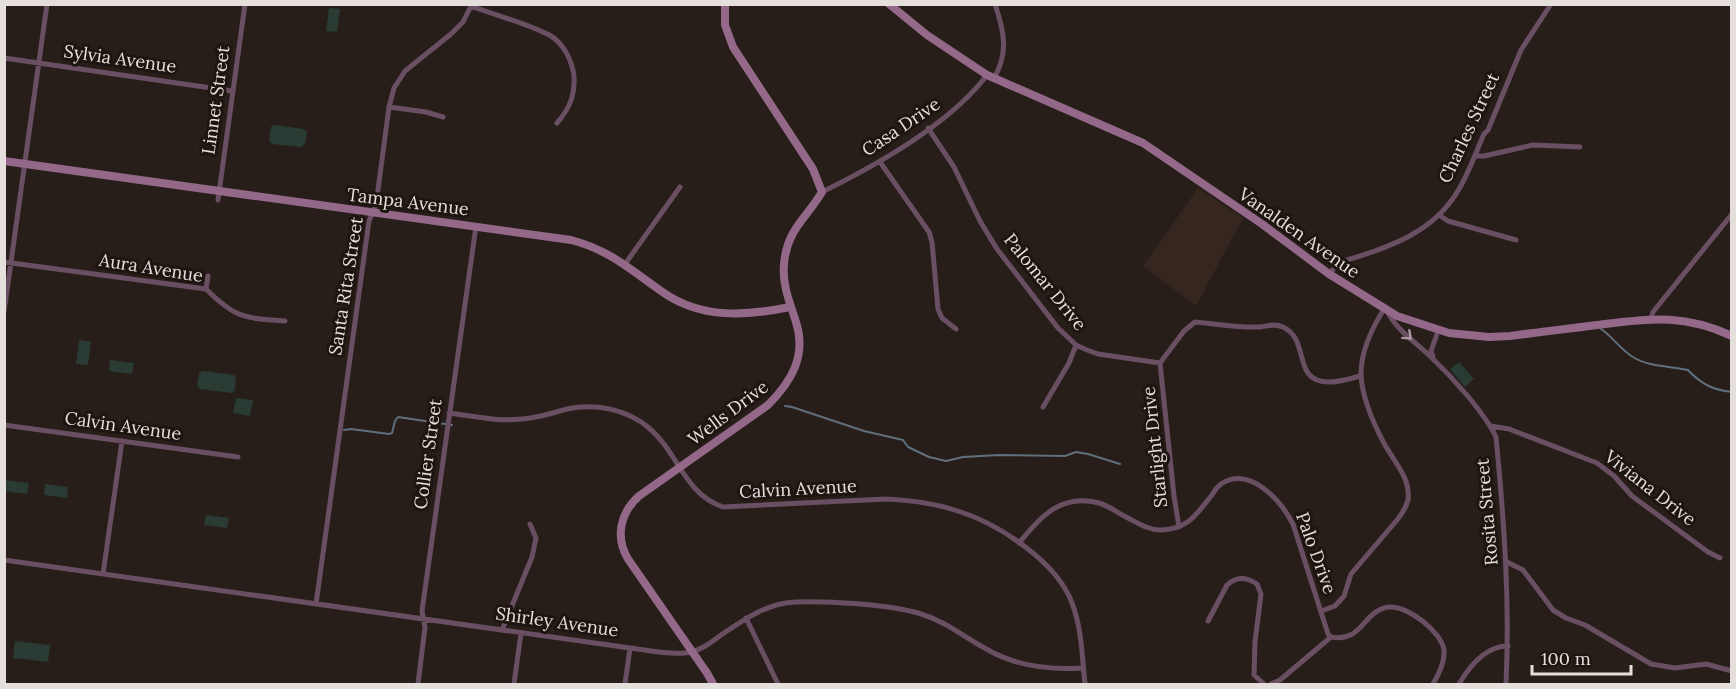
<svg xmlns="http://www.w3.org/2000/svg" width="1736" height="689" font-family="Lora,serif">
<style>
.built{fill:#362620}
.green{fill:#293b33}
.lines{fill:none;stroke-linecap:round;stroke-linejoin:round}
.stream{stroke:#5f6f7b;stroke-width:2}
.street{stroke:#6a4f62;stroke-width:5}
.secondary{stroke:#946888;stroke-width:8}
.oneway{stroke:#a8979f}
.labels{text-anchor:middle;stroke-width:6;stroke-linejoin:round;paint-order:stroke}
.street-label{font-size:18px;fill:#e5dfdc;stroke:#1e1511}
</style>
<rect width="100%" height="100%" fill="#271e1a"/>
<path class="built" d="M1198 188 1243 218 1196 306 1143 266Z"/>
<path class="green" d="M329 8 340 9 337 32 326 31Z
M274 125 304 129 307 132 305 144 301 147 272 144 269 140 271 127Z
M79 340 91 342 88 365 76 364Z
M110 360 134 363 132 374 109 371Z
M1459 362 1474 379 1465 387 1450 369Z
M203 371 234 375 236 378 235 390 232 393 200 389 197 385 199 373Z
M236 398 253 400 250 416 233 413Z
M5 480 29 483 27 494 5 491Z
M45 484 68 487 67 498 44 495Z
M206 515 229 518 227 528 204 525Z
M15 641 50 645 48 662 13 658Z"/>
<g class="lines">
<path class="stream" d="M1601 329C1613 337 1621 350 1633 357 1648 367 1670 366 1688 370 1701 384 1713 390 1732 392
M785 406 792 407 864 431 903 440 908 447 929 457 946 461 963 457 999 455 1065 456 1076 452 1088 454 1120 464
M344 430 351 429 389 434 392 433 395 421 398 417 452 425"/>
<path class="street" d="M471 6C497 16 527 23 551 36 564 44 572 61 574 76 575 95 570 108 557 123
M4 58 232 91
M994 78C1009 53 1004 31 995 4
M389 107 426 112 443 117
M928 128 954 167 980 221 997 249 1058 328 1076 345 1087 350 1098 354 1160 363
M1475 156H1484L1533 145 1580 147
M880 162 929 232 932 242 938 309 942 318 956 329
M822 192C877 165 950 124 987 75
M218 200 245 4
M1439 215 1448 221 1516 240
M4 262 206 289C236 319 245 318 285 321
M625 264 680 187
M1329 274 1336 266 1344 261C1389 247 1434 233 1459 189 1469 172 1476 152 1484 134L1488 130 1521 50 1551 4
M206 289 208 276
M1387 311C1397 331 1416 342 1432 358 1452 377 1484 412 1496 437 1504 520 1510 601 1506 684
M4 312 47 4
M1651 318 1653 312 1732 214
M1433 357 1431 351 1438 331
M1160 363 1184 331 1195 322C1218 324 1237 328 1260 327 1268 326 1275 323 1283 327 1311 340 1291 382 1329 382 1340 382 1351 378 1361 376
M1160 363 1174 496 1179 527
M1043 407 1069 363 1076 345
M449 413C473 416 498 422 522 419 538 418 552 413 567 409 595 403 627 409 649 428 678 452 684 494 723 507L886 499C911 500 934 503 958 511 999 524 1057 562 1072 603 1082 629 1082 657 1085 684
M4 425 238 457
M1491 426 1509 429 1597 463 1614 476 1632 496 1708 552 1720 558
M1019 543C1041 517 1060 493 1099 503 1109 506 1118 513 1128 518 1138 523 1150 531 1162 530 1189 529 1197 513 1212 495 1214 491 1217 487 1221 484 1250 465 1281 501 1293 524L1328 634 1331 637C1363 643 1363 610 1389 607 1407 605 1442 632 1444 650 1445 662 1439 674 1433 684
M4 560 630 648C647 650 668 655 685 653 699 652 710 643 721 635 743 620 767 603 795 602 829 601 886 604 918 613 946 621 965 638 990 651 1019 667 1051 670 1083 668
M1507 562 1523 570 1553 610 1566 618 1585 625 1651 664 1675 668 1706 664 1732 671
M103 574 122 441
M316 604 369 221 376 205 389 107 394 88 405 71 451 34 463 22 472 4
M1321 611 1335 606 1344 596 1351 574 1397 520C1402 514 1406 507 1408 500 1411 479 1394 461 1385 445 1373 423 1362 399 1361 374 1361 351 1372 328 1384 309
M746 618 778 684
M1208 621 1227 585C1237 576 1246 577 1257 584L1261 594 1255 642 1254 675 1264 684
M502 630 532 557 536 538 530 524
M418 684 425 627 422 611 476 226
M514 684 521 633
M625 684 630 648
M1271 684 1280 680 1331 637
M1459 684C1469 667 1486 646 1508 646"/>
<path class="secondary" d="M889 4 927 35 987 75 1143 143 1262 224 1329 274 1397 316 1449 333 1489 337 1510 336C1539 332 1568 329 1597 325 1649 319 1682 313 1732 336
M4 161 571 240C610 250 632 271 664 293 702 319 746 316 790 307
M713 684 707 673 628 559C615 537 620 513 639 496L768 405C791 382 807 356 796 322 790 303 782 285 784 264 787 229 806 219 822 192L813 169 733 47 725 25V4"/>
</g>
<defs><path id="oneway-chevron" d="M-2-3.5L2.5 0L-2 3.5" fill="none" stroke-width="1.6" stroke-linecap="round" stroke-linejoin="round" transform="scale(1.5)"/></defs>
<use class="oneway" href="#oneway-chevron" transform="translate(1408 336) rotate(42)"/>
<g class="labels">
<g class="street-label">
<text transform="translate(120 59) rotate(8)" y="6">Sylvia Avenue</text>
<text transform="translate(216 100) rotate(-82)" y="6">Linnet Street</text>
<text transform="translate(901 127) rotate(-34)" y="6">Casa Drive</text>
<text transform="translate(1469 128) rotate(-65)" y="6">Charles Street</text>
<text transform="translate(408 202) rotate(7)" y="6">Tampa Avenue</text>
<text transform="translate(1299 233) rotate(35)" y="6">Vanalden Avenue</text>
<text transform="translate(151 268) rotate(9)" y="6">Aura Avenue</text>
<text transform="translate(1045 282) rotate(51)" y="6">Palomar Drive</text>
<text transform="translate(346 286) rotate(-81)" y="6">Santa Rita Street</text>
<text transform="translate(728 413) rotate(-37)" y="6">Wells Drive</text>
<text transform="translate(123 426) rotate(8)" y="6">Calvin Avenue</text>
<text transform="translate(1155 447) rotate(-96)" y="6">Starlight Drive</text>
<text transform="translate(428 454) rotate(-82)" y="6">Collier Street</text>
<text transform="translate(1650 488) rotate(38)" y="6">Viviana Drive</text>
<text transform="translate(798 489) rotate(-3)" y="6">Calvin Avenue</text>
<text transform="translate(1487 512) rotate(-95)" y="6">Rosita Street</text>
<text transform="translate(1316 553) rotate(70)" y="6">Palo Drive</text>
<text transform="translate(557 622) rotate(8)" y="6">Shirley Avenue</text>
</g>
</g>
<rect width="1736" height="689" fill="none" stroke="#e5dfdc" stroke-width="12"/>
<path d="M1532 665v9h99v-9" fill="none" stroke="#e5dfdc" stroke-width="3"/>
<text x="1541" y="665" font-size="18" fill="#e5dfdc" stroke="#1e1511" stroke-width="4.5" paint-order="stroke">100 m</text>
</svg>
